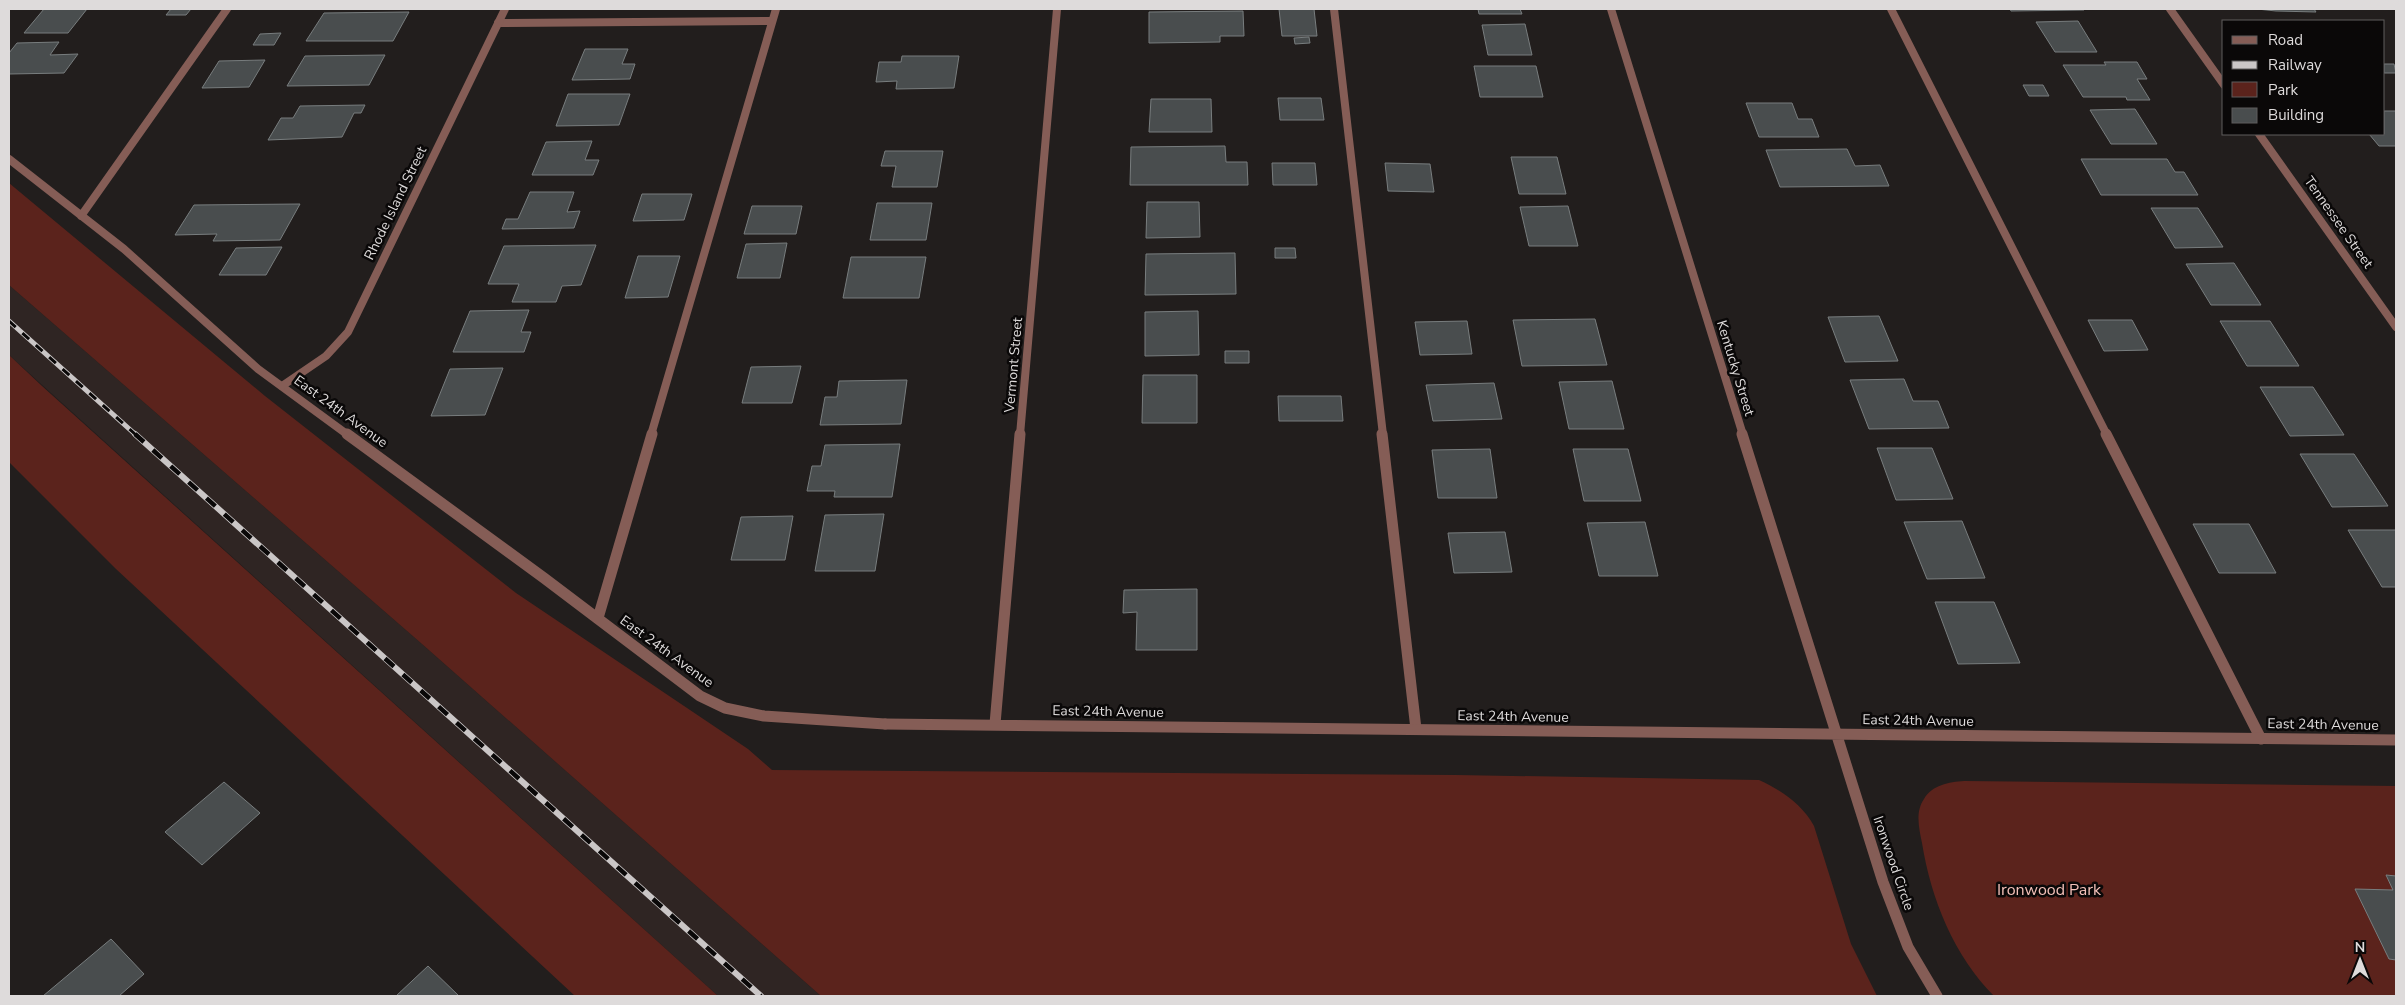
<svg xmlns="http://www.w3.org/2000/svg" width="2405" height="1005" font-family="'Nunito Sans',sans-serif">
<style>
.built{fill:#2f2523}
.green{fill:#5b231c}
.building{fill:#494d4e;stroke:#787d7e}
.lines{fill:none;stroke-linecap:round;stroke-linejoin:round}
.lane-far1{stroke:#855d56;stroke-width:8}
.lane{stroke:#855d56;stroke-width:11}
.street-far1{stroke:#855d56;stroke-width:8}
.street{stroke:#855d56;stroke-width:11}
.rail-far1-casing{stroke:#cac6c6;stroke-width:5}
.rail-casing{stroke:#cac6c6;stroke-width:6}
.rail-far1{stroke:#0a0808;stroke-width:3;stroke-dasharray:9;stroke-linecap:butt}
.rail{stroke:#0a0808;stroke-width:4.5;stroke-dasharray:12;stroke-linecap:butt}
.labels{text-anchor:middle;stroke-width:5;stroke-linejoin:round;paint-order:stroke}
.street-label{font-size:14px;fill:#dedbdb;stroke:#0a0808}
.near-park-label{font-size:16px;fill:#f3c0b8;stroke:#0a0808}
</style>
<rect width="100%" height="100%" fill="#221e1d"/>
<path class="built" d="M9 285 422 644 821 996H718L9 355Z"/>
<path class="green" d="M9 183 265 396 516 593 748 749 772 770 1456 775 1759 780C1781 790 1802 804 1814 826L1851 944 1877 996H821L422 644 9 285Z
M9 355 42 386 718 996H575L116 569 9 462Z
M1964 781 2396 786V996H1994C1954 956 1931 899 1922 843 1919 828 1915 812 1924 799 1932 785 1949 782 1964 781Z"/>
<path class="building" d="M44 9H87L68 33H24Z
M171 9H191L186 15H166Z
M1279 9H1314L1317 36H1282Z
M1478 9H1520L1522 14H1479Z
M2010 9H2083L2084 10 2011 11Z
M2257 9H2314L2316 12 2276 11Z
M1243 11 1244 36H1220V42L1149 43V12Z
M409 12 393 41H306L324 13Z
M2078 21 2097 52H2055L2036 22Z
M1525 24 1532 55H1488L1482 25Z
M281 33 274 45H253L260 34Z
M1309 37 1310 43 1295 44 1294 38Z
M59 42 50 55 78 54 64 73 9 74V53L17 43Z
M585 49H628L622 64H635L630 79 572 80Z
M385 55 369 85 287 86 305 56Z
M902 56H959L954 88 896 89 897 81 876 82 879 62H901Z
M265 60 249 87 202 88 219 61Z
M2104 62H2137L2147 79H2137L2150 100H2127L2126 97H2083L2063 65H2106Z
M2384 64H2394L2396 73H2384Z
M1474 66H1536L1543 97H1480Z
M2023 85H2043L2049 96H2029Z
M568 94H630L619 125 556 126Z
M1278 98H1321L1324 120H1280Z
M1151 99H1211L1212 132H1149Z
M1746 103H1792L1798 119H1812L1819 137H1759Z
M365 105 361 113H354L342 137 268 140 281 118H293L300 106Z
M2135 109 2157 144H2111L2090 110Z
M2384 111H2396V146H2379L2369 134H2384Z
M592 141 585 160H599L593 175H532L546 142Z
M1225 146 1226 162H1247L1248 185H1130L1131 147Z
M1847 149 1855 166 1880 165 1889 186 1780 187 1766 150Z
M885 151H943L937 187H892L896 166H881Z
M1511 157H1557L1566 194H1519Z
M2081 159H2167L2175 172H2184L2198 195H2101Z
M1272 163H1315L1317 185H1273Z
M1385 163 1430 164 1434 192 1388 191Z
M530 192H574L567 212 580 211 574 228 502 229 506 219H518Z
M642 194H692L684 220 633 221Z
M1147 202H1199L1200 237 1146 238Z
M877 203H932L926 240H870Z
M300 204 280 240 213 241 217 234 175 235 194 205Z
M752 206H802L796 234H744Z
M1568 206 1578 246H1529L1520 207Z
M2151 208H2198L2223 247 2175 248Z
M787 243 780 278H737L746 244Z
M596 245 581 285 562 286 556 302H512L519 284H488L504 246Z
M282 247 266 275H219L236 248Z
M1275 248H1295L1296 258H1275Z
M1235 253 1236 294 1145 295 1146 254Z
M638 256H680L668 297 625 298Z
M851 257H926L919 298H843Z
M2234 263 2261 305H2211L2186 264Z
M529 310 521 332H531L524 352H453L470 311Z
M1198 311 1199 355 1145 356V312Z
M1879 316 1898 361 1845 362 1828 317Z
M1595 319 1607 365 1522 366 1513 320Z
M2088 320H2132L2148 350 2104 351Z
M1467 321 1472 354 1420 355 1415 322Z
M2220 321H2270L2299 366H2247Z
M1225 351H1249V363H1225Z
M801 366 792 403H742L751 367Z
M503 368 485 415 431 416 450 369Z
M1143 375H1197V423H1142Z
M1904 379 1913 401H1938L1949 428 1869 429 1850 380Z
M907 380 901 424 820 425 825 397H837L839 381Z
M1612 381 1624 429H1569L1559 382Z
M1494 383 1502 419 1433 421 1426 385Z
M2260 387H2313L2344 435 2290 436Z
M1278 396H1341L1343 421H1279Z
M900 444 892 497H834L835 491H807L812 466H821L825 445Z
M1877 448H1932L1953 499 1896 500Z
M1490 449 1497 498H1438L1432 450Z
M1573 449H1628L1641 501H1584Z
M2300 454H2354L2388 506 2332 507Z
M884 514 875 571H815L825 515Z
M793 516 785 560H731L741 517Z
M1962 521 1985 578 1927 579 1904 522Z
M1645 522 1658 576H1599L1587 523Z
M2193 524H2249L2276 573H2219Z
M2348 530H2396V587H2382Z
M1505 532 1512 572 1454 573 1448 533Z
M1197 589V650H1136L1137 612 1123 613 1124 590Z
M1935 602H1994L2020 663 1958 664Z
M224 782 260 813 202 865 165 832Z
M2386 875 2396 876V960L2389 959 2355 889 2393 890Z
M111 939 144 974 119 996H43Z
M428 966 459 996H396Z"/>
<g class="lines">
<path class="lane-far1" d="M1334 9 1383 435
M1891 9 2107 435
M498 23 772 21
M9 159 124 249 258 369 348 435
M81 216 227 9
M651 435 776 9"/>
<path class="lane" d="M347 434 544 578 700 696 725 708 764 716 885 724
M1382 434 1416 729
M2106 434 2261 739
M598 618 652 434"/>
<path class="street-far1" d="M1611 9 1743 435
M2170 9 2224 85
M2259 134 2396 327
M282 386 326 356 348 332 505 9
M1020 435 1057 9"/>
<path class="street" d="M1742 434 1883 882 1908 947 1937 996
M885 724 2396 740
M995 724 1020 434"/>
<g class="rail-far1-casing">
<path id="rail-far1" d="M9 321 136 435"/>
</g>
<g class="rail-casing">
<path id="rail" d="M135 434 761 996"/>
</g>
<use href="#rail-far1" class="rail-far1"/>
<use href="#rail" class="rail"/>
</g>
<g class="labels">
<g class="street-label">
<text transform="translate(395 203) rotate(-64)" y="5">Rhode Island Street</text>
<text transform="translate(2339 222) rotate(55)" y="5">Tennessee Street</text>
<text transform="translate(1013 365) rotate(-85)" y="5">Vermont Street</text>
<text transform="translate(1736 368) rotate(73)" y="5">Kentucky Street</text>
<text transform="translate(341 411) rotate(36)" y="5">East 24th Avenue</text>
<text transform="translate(667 651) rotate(36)" y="5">East 24th Avenue</text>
<text transform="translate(1108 711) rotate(1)" y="5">East 24th Avenue</text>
<text transform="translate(1513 716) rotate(1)" y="5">East 24th Avenue</text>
<text transform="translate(1918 720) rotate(1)" y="5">East 24th Avenue</text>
<text transform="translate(2323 724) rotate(1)" y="5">East 24th Avenue</text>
<text transform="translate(1894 863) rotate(71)" y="5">Ironwood Circle</text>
</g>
<g class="near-park-label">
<text x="2049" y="895">Ironwood Park</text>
</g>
</g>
<rect width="2405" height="1005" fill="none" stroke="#dedbdb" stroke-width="20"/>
<rect x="2222" y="20" width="162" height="115" fill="#0a0808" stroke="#5f5c5c"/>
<rect x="2232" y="36" width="25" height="8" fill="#855d56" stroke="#5f5c5c"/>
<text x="2268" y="45" font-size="15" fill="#dedbdb">Road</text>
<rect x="2232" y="61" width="25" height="8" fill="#cac6c6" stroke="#5f5c5c"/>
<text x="2268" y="70" font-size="15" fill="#dedbdb">Railway</text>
<rect x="2232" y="82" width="25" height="15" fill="#5b231c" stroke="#5f5c5c"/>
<text x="2268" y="95" font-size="15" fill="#dedbdb">Park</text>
<rect x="2232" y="108" width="25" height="15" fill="#494d4e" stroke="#5f5c5c"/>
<text x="2268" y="120" font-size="15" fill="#dedbdb">Building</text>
<g transform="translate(2360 960)" stroke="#0a0808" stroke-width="4" paint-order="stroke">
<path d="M0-4L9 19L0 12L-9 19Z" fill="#dedbdb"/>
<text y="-8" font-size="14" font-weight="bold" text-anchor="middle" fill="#dedbdb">N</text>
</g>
</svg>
